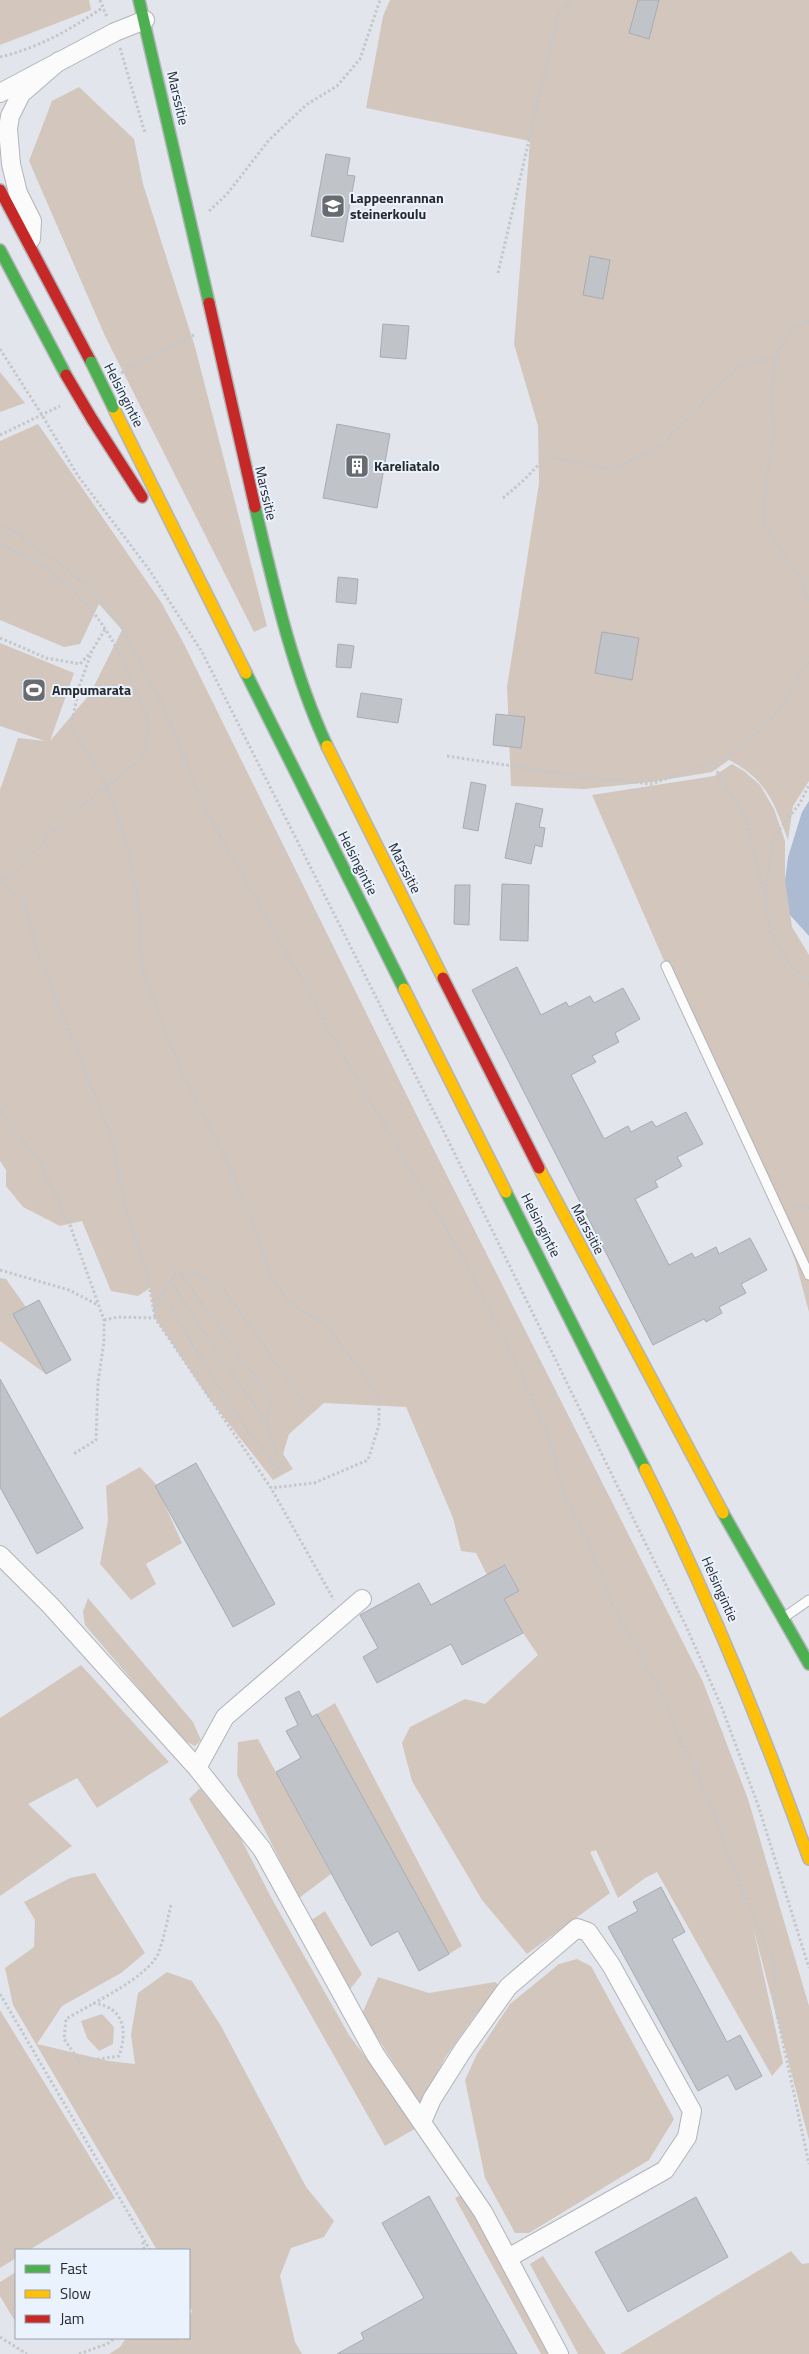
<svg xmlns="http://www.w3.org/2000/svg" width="809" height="2354" font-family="'Titillium Web',sans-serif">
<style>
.green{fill:#d3c6bd}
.water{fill:#acbbd1}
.building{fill:#c0c4c9;stroke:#a8abb0}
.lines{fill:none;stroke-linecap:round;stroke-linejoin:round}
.lane-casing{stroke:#b1b4b9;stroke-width:11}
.street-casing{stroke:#b1b4b9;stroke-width:20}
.fast-casing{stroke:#b1b4b9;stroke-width:14}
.slow-casing{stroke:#b1b4b9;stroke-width:14}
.jam-casing{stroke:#b1b4b9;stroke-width:14}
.path{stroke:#c5c7c9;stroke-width:3;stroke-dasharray:2.5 2.5;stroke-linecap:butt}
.lane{stroke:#fbfbfc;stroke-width:9}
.street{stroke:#fbfbfc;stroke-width:18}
.fast{stroke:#4caf50;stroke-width:11}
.slow{stroke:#ffc107;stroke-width:11}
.jam{stroke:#c62828;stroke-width:11}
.fast-bridge-casing{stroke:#bab7b6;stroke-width:14;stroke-linecap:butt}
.jam-bridge-casing{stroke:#bab7b6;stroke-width:14;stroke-linecap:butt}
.fast-bridge{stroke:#4caf50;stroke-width:11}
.jam-bridge{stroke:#c62828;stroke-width:11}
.labels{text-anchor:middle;stroke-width:4;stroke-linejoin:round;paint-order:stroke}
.street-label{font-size:14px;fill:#26292d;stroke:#eaf2fe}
.poi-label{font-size:14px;font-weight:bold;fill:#26292d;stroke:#eaf2fe;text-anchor:start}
</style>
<rect width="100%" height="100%" fill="#e2e6ec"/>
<path class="green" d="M0 0H89L91 10 0 45Z
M390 0H809V781L793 806 788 840C774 802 767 780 729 760L712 772 651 782 584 789 511 786 507 687 539 483 538 426 514 344 530 141 366 108 383 16Z
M79 87 134 139 143 184 195 347 267 626 254 632 105 336 29 161 52 101Z
M0 372 25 403 0 412Z
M38 424 161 602 184 644 422 1126 703 1682 748 1799 809 2006V2140L753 1927 783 2063 772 2076 657 1872 645 1878 618 1898 596 1850 590 1852 610 1893 527 1954 482 1900 412 1781 402 1743 410 1727 465 1699 485 1704 538 1655 523 1633 504 1599 519 1591 506 1565 487 1575 476 1553 461 1551 453 1518 406 1407 324 1403 289 1434 283 1454 293 1469 273 1480 208 1397 155 1318 150 1288 138 1296 111 1291 82 1221 60 1226 23 1207 6 1186V1170L0 1161V790L18 738 45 741 0 726V643L74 673 50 741 90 694 122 630 99 604 80 644 64 647 0 620V441Z
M732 764 744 771 760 785 774 809 785 841V877L792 927 809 955V1312L795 1260 776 1211 665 963 592 795 714 776Z
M0 1278 6 1279 26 1307 46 1374 0 1341Z
M140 1467 155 1483 182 1543 146 1564 156 1584 131 1600 100 1564 108 1520 106 1486Z
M88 1598 193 1722 201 1740 195 1746 183 1740 85 1625 83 1612Z
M81 1665 169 1762 97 1808 77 1778 28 1804 72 1846 0 1896V1718Z
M335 1703 462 1946 449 1954 317 1714Z
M258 1739 331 1874 299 1898 237 1775 238 1742Z
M200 1788 239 1835 273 1901 349 2035 418 2127 385 2146 189 1799Z
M95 1873 145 1953 121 1973 62 2006 37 2044 109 2061 135 2064 131 2035 138 1993 167 1972 192 1981 221 2026 306 2187 334 2221 324 2237 291 2248 280 2276 295 2342 302 2354H109L120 2347 126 2338H179L180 2340 189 2338V2318L192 2311 189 2305V2250H157L13 2005 5 1968 34 1947 35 1920 24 1902 70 1878Z
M325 1911 362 1974 344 1997 304 1925Z
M577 1959 591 1966 674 2119 649 2160 529 2233H515L485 2178 465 2080 477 2054 510 2004 559 1964Z
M378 1977 429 1993 495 1982 502 1988 476 2014 445 2058 421 2105 362 2014Z
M0 2010 115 2198 29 2250H16V2258L0 2268Z
M102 2014 114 2027 113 2044 99 2051 87 2038 81 2021Z
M463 2194 551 2354H541L455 2198Z
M791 2251 802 2264 809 2263V2354H620Z
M543 2256 606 2354H578L530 2264Z
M16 2272V2323L0 2296V2282Z"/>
<path class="water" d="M809 801V936L790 915 785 881 788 857 802 812Z"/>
<path class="building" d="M638 0H659L649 39 629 33Z
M326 154 350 158 347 175 355 176 343 242 311 236Z
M590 256 610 260 603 299 583 295Z
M383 324 409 326 406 359 380 357Z
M337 424 390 434 377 508 323 498Z
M338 577 358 579 356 604 336 602Z
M602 632 639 638 632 680 595 673Z
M338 644 354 646 351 668 336 667Z
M361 693 402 699 398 723 357 717Z
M496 714 525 717 521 748 493 745Z
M471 782 486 785 478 831 463 828Z
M516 803 543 809 539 827 545 828 542 847 535 845 531 864 505 858Z
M502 884 529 885 528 941 500 940Z
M455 885H470L469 925 454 924Z
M517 967 541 1015 566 1002 569 1007 590 996 594 1003 623 988 640 1019 615 1033 619 1042 592 1056 596 1062 571 1075 604 1139 628 1126 631 1132 652 1121 656 1127 686 1112 703 1144 677 1157 682 1166 655 1181 658 1187 635 1199 669 1265 692 1253 695 1258 716 1247 719 1254 750 1238 767 1270 741 1284 746 1293 719 1307 722 1313 706 1322 704 1319 653 1345 472 990Z
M39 1300 71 1360 46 1374 13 1314Z
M0 1379 83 1528 37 1554 0 1487Z
M196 1463 275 1604 233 1627 155 1486Z
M505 1565 519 1591 504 1599 523 1633 462 1665 451 1644 377 1683 363 1657 378 1648 360 1615 419 1583 431 1605Z
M299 1691 312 1717 317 1714 449 1954 419 1971 398 1931 371 1946 276 1772 301 1758 286 1731 298 1725 285 1698Z
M661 1887 685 1932 672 1939 727 2042 740 2035 762 2076 736 2090 728 2075 698 2091 608 1927 638 1911 633 1902Z
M429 2196 517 2354H337L364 2339 361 2333 424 2298 382 2223Z
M696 2197 728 2257 628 2312 595 2252Z"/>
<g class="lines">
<g class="lane-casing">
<path id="lane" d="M666 966 809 1275
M783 1618 809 1600"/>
</g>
<g class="street-casing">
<path id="street" d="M0 93 115 32 145 20
M31 239 32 221 18 193 11 164 8 129 10 116 21 94 59 61
M0 1555 50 1605 197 1768 262 1849 375 2054 483 2212 559 2354
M197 1768 225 1717 362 1599
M422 2122 432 2099 463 2050 508 1987 577 1928 588 1932 611 1965 692 2111 687 2137 665 2170 508 2258"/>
</g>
<g class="fast-casing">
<path id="fast" d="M139 0 209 303
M0 250 66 375
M255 507C274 588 292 670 327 746
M246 673 404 989
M506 1192 645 1469
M723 1513 809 1664"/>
</g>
<g class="slow-casing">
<path id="slow" d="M113 407 246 673
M327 746 443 978
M404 989 506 1192
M539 1168 723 1513
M645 1469C708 1596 762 1726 809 1859"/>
</g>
<g class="jam-casing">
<path id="jam" d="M0 190 91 362
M209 303 255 507
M92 419 142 497
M443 978 539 1168"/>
</g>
<path class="path" d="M100 0 107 17
M120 48 145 133
M0 57C38 48 70 30 102 8
M209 211 227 194 269 140 306 105 337 86 360 59 380 0
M498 273 558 16 572 0
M809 321 793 329 775 357 772 396 774 433 766 483 764 525 800 579 809 601
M0 349 42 415 78 476 148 568 202 652 445 1134 686 1626 722 1708 758 1805 809 1968
M121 373 194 335
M0 435 60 406
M503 498 524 480 544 459 556 458 611 470 662 446 721 383 739 367 775 357
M0 525 17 533 74 575 99 598 122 627 167 714 205 809 311 996 326 1026 464 1259 514 1358 549 1438 563 1491 589 1544 612 1603 664 1699 682 1746 691 1759 717 1821 736 1876 775 1965 776 2010 809 2164
M0 544C70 574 106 616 134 686 138 697 146 710 148 721 150 732 144 748 142 759L70 815 13 874 0 882
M0 638 46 658 80 664 92 651 105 629
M92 651 79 687 71 727 107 786 124 833 137 894 143 971 179 1067 231 1170 252 1222 269 1273 287 1301 328 1327 379 1397V1425L368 1460 314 1483 271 1488
M447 756 585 777 651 784 712 763 745 817 765 895 770 931 788 961 809 984
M712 763 745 746 778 711 809 660
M0 882 23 900 38 953 110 1133 124 1201 148 1279 155 1318
M766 892 773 838 800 803 809 785
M0 1110 39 1161 70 1225 104 1320V1342L98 1382 96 1440 72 1455
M792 1207 809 1208
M0 1270 69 1290 98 1305
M170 1281 267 1424
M162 1293 231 1407 279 1471 277 1455 267 1425 271 1398 180 1274
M154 1310 174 1275 194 1271 225 1291 306 1406
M104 1320 118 1317 155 1318 271 1488 334 1600
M0 1994 150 2250
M93 2003C124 2007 128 2030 119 2056L80 2062 64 2039 66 2019C89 2005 147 1978 158 1954 164 1939 167 1921 171 1905
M143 2242 144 2250
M0 2337 27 2354
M79 2354 107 2344 115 2338"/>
<use href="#lane" class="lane"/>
<use href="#street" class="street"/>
<use href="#fast" class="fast"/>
<use href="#slow" class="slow"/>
<use href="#jam" class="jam"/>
<g class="fast-bridge-casing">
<path id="fast-bridge" d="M91 362 113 407"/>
</g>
<g class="jam-bridge-casing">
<path id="jam-bridge" d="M66 375 92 419"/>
</g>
<use href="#fast-bridge" class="fast-bridge"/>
<use href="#jam-bridge" class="jam-bridge"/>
</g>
<defs>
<g id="school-square" transform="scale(1.25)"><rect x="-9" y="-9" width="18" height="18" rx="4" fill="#686b70" stroke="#eaf2fe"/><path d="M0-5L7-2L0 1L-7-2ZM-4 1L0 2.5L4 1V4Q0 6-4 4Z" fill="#fff"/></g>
<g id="building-square" transform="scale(1.25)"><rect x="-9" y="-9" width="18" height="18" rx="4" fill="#686b70" stroke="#eaf2fe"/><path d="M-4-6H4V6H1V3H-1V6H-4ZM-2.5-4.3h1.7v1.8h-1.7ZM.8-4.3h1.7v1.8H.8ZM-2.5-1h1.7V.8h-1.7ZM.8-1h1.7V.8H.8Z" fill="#fff"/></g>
<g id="stadium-square" transform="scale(1.25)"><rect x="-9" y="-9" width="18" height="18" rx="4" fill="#686b70" stroke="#eaf2fe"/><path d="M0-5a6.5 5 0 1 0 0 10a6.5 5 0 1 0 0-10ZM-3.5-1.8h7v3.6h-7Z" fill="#fff"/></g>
</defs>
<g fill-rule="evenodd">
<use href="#school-square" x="333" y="206"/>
<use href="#building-square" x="357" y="466"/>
<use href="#stadium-square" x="34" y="690"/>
</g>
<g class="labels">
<g class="street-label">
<text transform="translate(178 98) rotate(77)" y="5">Marssitie</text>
<text transform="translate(124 395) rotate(63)" y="5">Helsingintie</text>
<text transform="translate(266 493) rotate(77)" y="5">Marssitie</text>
<text transform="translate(358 863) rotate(63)" y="5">Helsingintie</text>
<text transform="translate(405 868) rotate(63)" y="5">Marssitie</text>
<text transform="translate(541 1225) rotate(63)" y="5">Helsingintie</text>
<text transform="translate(588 1229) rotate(62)" y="5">Marssitie</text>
<text transform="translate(720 1589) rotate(66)" y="5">Helsingintie</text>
</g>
<g class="poi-label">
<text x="350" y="203">Lappeenrannan<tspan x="350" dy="16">steinerkoulu</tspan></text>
<text x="374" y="471">Kareliatalo</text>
<text x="52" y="695">Ampumarata</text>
</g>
</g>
<rect x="15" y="2249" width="175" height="90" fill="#eaf2fe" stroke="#9ca2aa"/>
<rect x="25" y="2265" width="25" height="8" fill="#4caf50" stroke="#9ca2aa"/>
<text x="60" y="2274" font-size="15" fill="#26292d">Fast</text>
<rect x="25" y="2290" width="25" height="8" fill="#ffc107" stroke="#9ca2aa"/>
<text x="60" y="2299" font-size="15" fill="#26292d">Slow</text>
<rect x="25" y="2315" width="25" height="8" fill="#c62828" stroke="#9ca2aa"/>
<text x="60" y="2324" font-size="15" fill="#26292d">Jam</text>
</svg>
